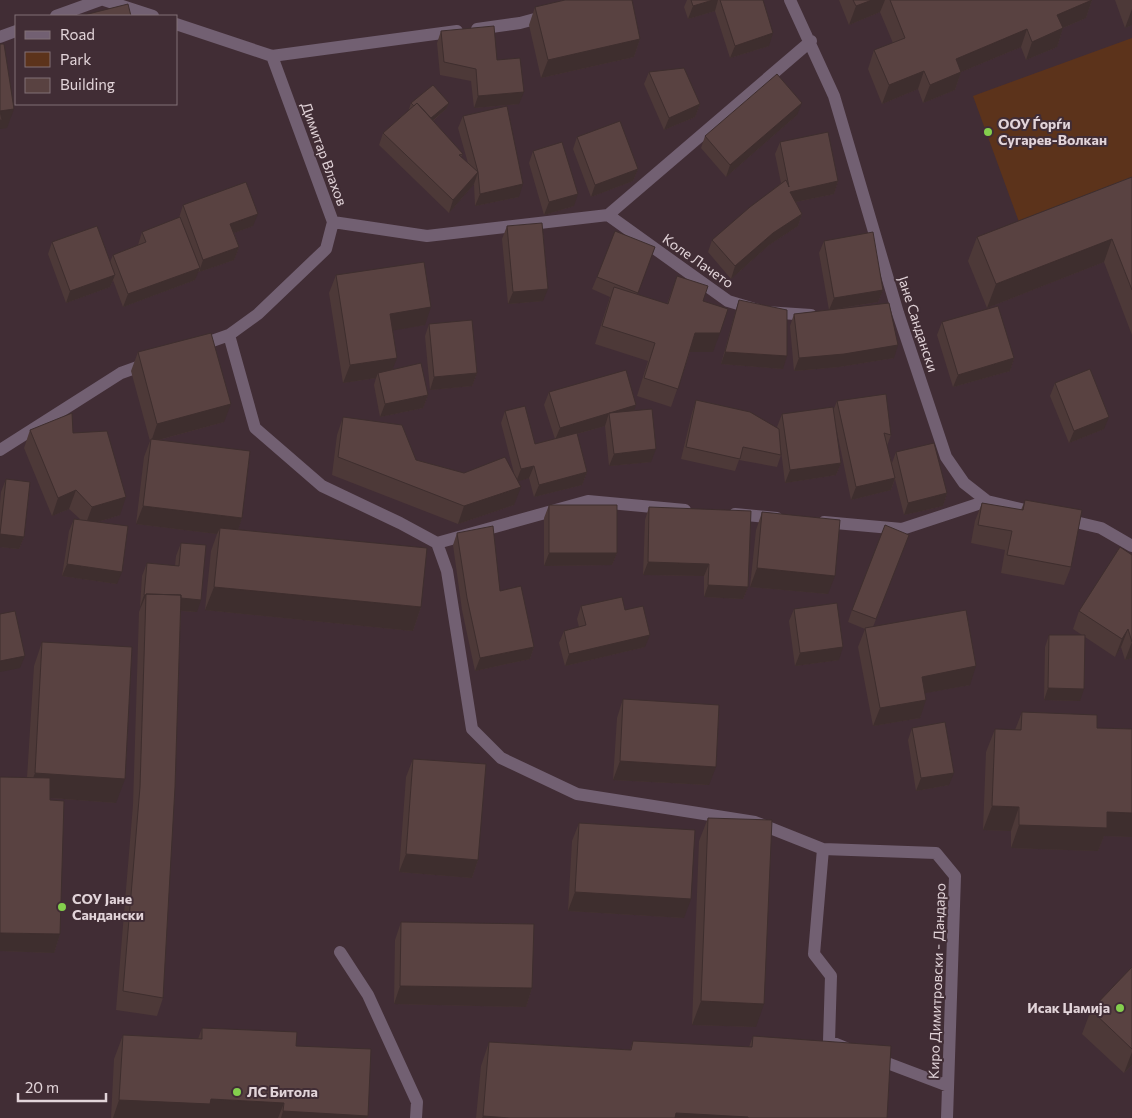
<svg xmlns="http://www.w3.org/2000/svg" width="1132" height="1118" font-family="Commissioner,sans-serif">
<style>
.green{fill:#5c331b}
.lines{fill:none;stroke-linecap:round;stroke-linejoin:round}
.minor{stroke:#726072;stroke-width:12}
.wall{fill:#4d3938}
.shaded-wall{fill:#3e2e2e}
.building{fill:#594241;stroke:#3e2e2e}
.poi-dot{fill:#84cf4d;stroke:#412d35;stroke-width:2}
.labels{text-anchor:middle;stroke-width:4;stroke-linejoin:round;paint-order:stroke}
.poi-label{font-size:14px;font-weight:bold;fill:#e2d4d9;stroke:#412d35;text-anchor:start}
.street-label{font-size:14px;fill:#e2d4d9;stroke:#412d35}
</style>
<rect width="100%" height="100%" fill="#412d35"/>
<path class="green" d="M1132 38V181L1019 222 973 96Z"/>
<g class="lines">
<path class="minor" d="M104 0 153 16
M790 0 834 96 898 313 946 457 964 483 987 501 1038 513
M56 16 100 0
M176 24 272 56 457 31
M477 29 520 23 546 16
M0 37 16 31
M608 215 811 41
M333 222 427 236 608 215 728 301 765 312 811 315
M229 335 255 428 322 486 400 523 437 543 447 571 472 729 501 758 577 794 755 822 823 849 814 954 831 976 829 1041 846 1048
M198 346 229 335 258 314 326 249 333 222 272 56
M0 450 121 373 146 364
M735 514 777 518
M1063 519 1101 528 1132 546
M824 522 902 529 987 501
M437 543 588 501 685 510
M823 849 936 853 955 876 947 1118
M340 952 368 995 417 1102 416 1118
M874 1058 948 1086"/>
</g>
<path class="wall" d="M687 0H763L769 46 730 58 715 11 688 19 684 7Z
M839 0H1092L1086 18 1063 28 1057 47 1026 60 1021 47 961 72 955 90 923 103 918 89 882 104 868 69 874 50 893 43 880 12 849 25Z
M1115 0H1132V25L1125 28Z
M535 7 640 39 634 57 541 78 529 25Z
M441 31 497 60 519 104 474 108 471 81 440 75 437 43Z
M649 72 700 104 695 117 664 130 644 84Z
M411 103H449L446 109 433 121 463 154 461 157 468 163 458 128 463 116 519 197 475 206 474 184 449 213 379 145 383 133 409 110V109Z
M797 115 726 177 701 148 705 136Z
M577 137 638 169 633 181 591 197 573 149Z
M780 142 838 181 834 194 796 202 802 214 798 226 769 245 731 279 708 252 712 240 781 183 775 154Z
M533 151 574 206 544 215 529 163Z
M1132 177V335L1104 262 987 308 968 261 977 237Z
M183 205 253 226 234 233 239 247 234 260 199 272 198 271 195 280 123 307 113 280 110 287 66 303 48 254 52 242 110 262 113 255 138 245 142 232 179 218Z
M507 226 543 301 508 304 502 239Z
M824 241 883 290 878 302 838 309 894 358 839 367 794 371 790 326 794 314 829 310 819 253Z
M655 247 637 294 667 304 677 276 703 301 713 352H690L671 407 637 396 648 361 595 344 610 297 592 289 597 277Z
M336 275 425 325 393 330V370L428 395 423 408 380 417 374 385 376 378 343 383 329 293Z
M739 300 783 369 721 364 735 313Z
M942 322 1014 358 1010 371 953 387 937 335Z
M429 324 477 373 472 386 430 390 425 336Z
M138 352 224 422 159 440 242 518 238 529 421 607 413 631 205 610 211 551 217 534 136 524 144 457 150 441 131 371Z
M1055 383 1104 429 1069 443 1050 396Z
M549 392 634 411 651 462 609 466 605 426 577 434 587 472 582 485 534 497 529 478 518 481 514 505 458 524 332 475 337 435 343 417 416 460 464 473H514L501 423 505 411 535 444 555 439 544 405Z
M696 400 778 429 777 427 782 414 833 411 837 401 891 435 887 446 892 463 896 452 947 493 943 506 904 515 895 479 891 490 851 500 836 427 841 463 836 475 785 483 781 450V455L777 467 739 460 735 471 681 459 692 413Z
M30 430 73 433 120 515 98 522 117 584 62 576 69 531 74 519H80L69 509 52 516 24 448Z
M6 479 24 537 19 549 0 547V503L1 492Z
M1025 500 1071 567 1064 585 1001 573 1005 550 971 543 975 521 982 503 1021 510Z
M549 505 617 553 612 565 544 566V518Z
M649 507 748 587 743 599 704 597V576L643 575 645 520Z
M762 512 828 594 750 587 756 530Z
M457 533 500 591 534 647 530 659 475 671 462 610 453 545Z
M181 543 197 612 181 611 163 998 157 1016 116 1010 133 805 139 612 141 607H140L142 576 147 563 175 566 176 556Z
M904 547 873 627 970 685 925 693 920 718 873 726 858 647 865 629 848 622 852 610Z
M1132 555V658L1125 660 1121 647 1115 657 1085 637 1080 701 1044 700 1045 647 1049 635H1082L1073 629 1079 611Z
M581 606 625 610 645 647 565 666 559 643 564 631 579 627 577 619Z
M794 609 839 660 795 666 789 621Z
M42 642 116 803 50 798 60 934 54 953 0 951V777L27 778 34 666Z
M623 699 709 785 613 780 617 718Z
M1022 712 1097 728 1132 729V837L1104 836 1098 851 1011 848V831L983 830 986 752 995 729 1015 730Z
M912 728 949 785 916 791 908 740Z
M413 759 478 860 472 878 399 872 406 777Z
M708 818 756 1027 692 1025 699 841Z
M579 823 684 918 568 911 572 841Z
M401 922 532 988 526 1007 394 1004 395 940Z
M1132 967V1065L1124 1073 1082 1034 1091 1010Z
M202 1028 296 1046 368 1116 367 1118H111L114 1059 123 1035 198 1039Z
M753 1036 887 1118H476L481 1066 489 1042 630 1050 633 1041 749 1047Z"/>
<path class="shaded-wall" d="M713 0H718L715 11 688 19 693 6Z
M872 0H885L880 12 849 25 856 6Z
M1092 0 1086 18 1051 33 1057 15Z
M1132 9V25L1125 28Z
M1063 28 1057 47 1026 60 1032 42Z
M1027 29 1021 47 949 77 956 59Z
M773 33 769 46 730 58 735 46Z
M640 39 634 57 541 78 548 60Z
M924 71 918 89 882 104 889 85Z
M961 72 955 90 923 103 930 85Z
M524 92 519 104 474 108 478 96Z
M449 103 446 109 424 128 426 122Z
M802 103 797 115 726 177 730 165Z
M700 104 695 117 664 130 669 118Z
M14 109 7 128 0 129V111Z
M638 169 633 181 591 197 595 185Z
M478 172 474 184 449 213 453 200Z
M838 181 834 194 786 204 790 192Z
M523 184 519 197 475 206 480 194Z
M578 194 574 206 544 215 549 202Z
M258 214 253 226 226 236 230 224Z
M802 214 798 226 769 245 731 279 735 266 773 233Z
M1112 239 1104 262 987 308 996 284Z
M239 247 234 260 199 272 203 260Z
M200 268 195 280 123 307 128 294Z
M115 275 110 287 66 303 70 291Z
M548 289 543 301 508 304 513 292Z
M883 290 878 302 829 310 834 298Z
M431 307 425 325 384 332 390 314Z
M695 333H720L713 352H689Z
M898 345 894 358 839 367 794 371 799 358Z
M725 352 787 356 783 369 721 364Z
M397 358 390 376 378 373 376 378 343 383 350 365Z
M1014 358 1010 371 953 387 958 375Z
M477 373 472 386 430 390 434 377Z
M428 395 423 408 380 417 385 404Z
M231 404 224 422 151 442 157 424Z
M636 405 632 417 609 413 605 426 555 440 560 428Z
M1109 417 1104 429 1069 443 1074 431Z
M656 449 651 462 609 466 614 454Z
M841 463 836 475 785 483 790 470Z
M534 466 529 478 516 482 521 469Z
M587 472 582 485 534 497 539 485Z
M895 478 891 490 851 500 856 487Z
M521 487 514 505 458 524 464 506Z
M76 490 69 509 52 516 58 498Z
M947 493 943 506 904 515 908 503Z
M126 497 120 515 85 526 92 507Z
M143 506 242 518 236 536 220 528 217 534 136 524Z
M0 534 24 537 19 549 0 547Z
M549 553H617L612 565 544 566Z
M648 562 709 564 704 576 643 575Z
M67 564 122 572 117 584 62 576Z
M757 568 835 576 828 594 750 587Z
M708 585 748 587 743 599 704 597Z
M214 587 421 607 413 631 205 610Z
M144 595H146L141 607H140Z
M146 595 201 600 197 612 145 608Z
M1128 629 1121 647 1115 657 1122 639Z
M650 635 645 647 565 666 569 654Z
M1132 642V658L1125 660Z
M534 647 530 659 475 671 480 658Z
M843 647 839 660 795 666 800 653Z
M25 656 20 668 0 672V661Z
M976 666 970 685 915 695 922 677Z
M1048 688 1084 689 1080 701 1044 700Z
M926 700 920 718 873 726 880 708Z
M620 761 716 767 709 785 613 780Z
M35 773 125 779 116 803 26 796Z
M954 773 949 785 916 791 921 778Z
M992 806 1019 807 1011 831 983 830Z
M1107 812 1132 813V837L1104 836 1098 851 1011 848 1019 825Z
M406 854 478 860 472 878 399 872Z
M575 892 691 899 684 918 568 911Z
M0 933 60 934 54 953 0 951Z
M400 986 532 988 526 1007 394 1004Z
M701 1001 764 1004 756 1027 692 1025Z
M1132 1052V1065L1124 1073Z
M211 1099 284 1103 278 1118H113L119 1100Z
M283 1111 368 1116 367 1118H281Z
M676 1113 748 1117 747 1118H674Z
M483 1116 510 1118H482Z"/>
<path class="building" d="M565 0H632L640 39 548 60 535 7Z
M691 0H713L693 6Z
M720 0H763L773 33 735 46Z
M853 0H872L856 6Z
M890 0H1092L1057 15 1063 28 1032 42 1027 29 956 59 961 72 930 85 924 71 889 85 874 50 905 38Z
M128 4 131 16H80Z
M494 26 497 60 520 58 524 92 478 96 476 69 444 62 441 31Z
M0 44H4L14 109 0 111 2 120H0Z
M684 68 700 104 669 118 649 72Z
M777 74 802 103 730 165 705 136Z
M433 85 449 103 431 118 417 103 414 106 411 103Z
M417 103 463 154 459 155 478 172 463 116 507 106 523 184 480 194 478 172 453 200 383 133Z
M620 121 638 169 595 185 577 137Z
M828 132 838 181 790 192 802 214 773 233 735 266 712 240 750 207 786 180 789 187 780 142Z
M562 142 578 194 549 202 533 151Z
M1132 177V290L1112 239 996 284 977 237Z
M246 182 258 214 230 224 239 247 203 260 183 205Z
M180 217 200 268 128 294 113 255 146 242 142 232Z
M542 223 548 289 513 292 507 226Z
M97 226 115 275 70 291 52 242Z
M615 231 655 247 638 293 597 277Z
M873 232 883 290 834 298 824 241Z
M424 262 431 307 390 314 397 358 350 365 336 275Z
M677 276 708 286 703 301 728 309 720 333H695L678 389 644 378 655 343 602 326 614 287 668 304Z
M739 300 787 310V356L725 352Z
M889 303 898 345 844 354 799 358 794 314Z
M998 306 1014 358 958 375 942 322Z
M472 320 477 373 434 377 429 324Z
M211 333 231 404 157 424 138 352Z
M421 363 428 395 385 404 378 373Z
M1090 369 1109 417 1074 431 1055 383Z
M626 370 636 405 560 428 549 392Z
M886 394 891 435 884 433 895 478 856 487 837 401Z
M696 400 750 412 779 429 781 455 743 447 740 459 686 447Z
M525 406 535 444 577 433 587 472 539 485 534 466 521 469 505 411Z
M833 407 841 463 790 470 782 414Z
M652 409 656 449 614 454 609 413Z
M72 413 73 433 107 431 126 497 92 507 76 490 58 498 30 430Z
M343 417 402 425 416 460 464 473 505 457 521 487 464 506 338 457Z
M151 439 250 451 242 518 143 506Z
M934 443 947 493 908 503 896 452Z
M6 479 30 482 24 537 0 534Z
M1025 500 1082 510 1071 567 1007 555 1012 531 978 525 982 503 1023 510Z
M549 505H617V553H549Z
M649 507 751 511 748 587 708 585 709 564 648 562Z
M762 512 840 520 835 576 757 568Z
M74 519 128 526 122 572 67 564Z
M885 525 909 535 876 619 852 610Z
M493 526 500 591 521 586 534 647 480 658 467 598 457 533Z
M220 528 427 548 421 607 214 587Z
M181 543 206 545 201 600 181 598V595L146 594V595H144L147 563 179 566Z
M1120 547 1132 555V642L1128 629 1122 639 1079 611Z
M146 594 181 595 175 787 163 998 123 991 140 787Z
M622 597 625 610 643 606 650 635 569 654 564 631 586 625 581 606Z
M837 603 843 647 800 653 794 609Z
M966 610 976 666 922 677 926 700 880 708 865 628Z
M15 611 25 656 0 661V614Z
M1049 635H1085L1084 689 1048 688Z
M42 642 132 647 125 779 35 773Z
M623 699 719 705 716 767 620 761Z
M1022 712 1097 715V728L1132 729V813L1107 812V828L1019 825V807L992 806 995 729 1021 730Z
M945 722 954 773 921 778 912 728Z
M413 759 486 764 478 860 406 854Z
M0 777 50 778V800L64 801 60 934 0 933Z
M708 818 772 820 764 1004 701 1001Z
M579 823 695 830 691 899 575 892Z
M401 922 534 924 532 988 400 986Z
M1132 967V1049L1091 1010Z
M202 1028 297 1032 296 1046 371 1049 368 1116 283 1111 284 1103 211 1099 210 1104 119 1100 123 1035 202 1039Z
M753 1036 891 1046 887 1118H748V1117L676 1113 675 1118H510L483 1116 489 1042 631 1050 633 1041 752 1047Z"/>
<g class="poi-dot">
<circle cx="988" cy="132" r="5"/>
<circle cx="62" cy="907" r="5"/>
<circle cx="1120" cy="1008" r="5"/>
<circle cx="237" cy="1092" r="5"/>
</g>
<g class="labels">
<g class="poi-label">
<text x="998" y="129">ООУ Ѓорѓи<tspan x="998" dy="16">Сугарев-Волкан</tspan></text>
<text x="72" y="904">СОУ Јане<tspan x="72" dy="16">Сандански</tspan></text>
<text x="1110" y="1013" text-anchor="end">Исак Џамија</text>
<text x="247" y="1097">ЛС Битола</text>
</g>
<g class="street-label">
<text transform="translate(324 154) rotate(70)" y="5">Димитар Влахов</text>
<text transform="translate(698 261) rotate(35)" y="5">Коле Лачето</text>
<text transform="translate(918 324) rotate(72)" y="5">Јане Сандански</text>
<text transform="translate(937 981) rotate(-88)" y="5">Киро Димитровски - Дандаро</text>
</g>
</g>
<rect x="15" y="15" width="162" height="90" fill="#412d35" stroke="#817077"/>
<rect x="25" y="31" width="25" height="8" fill="#726072" stroke="#817077"/>
<text x="60" y="40" font-size="15" fill="#e2d4d9">Road</text>
<rect x="25" y="52" width="25" height="15" fill="#5c331b" stroke="#817077"/>
<text x="60" y="65" font-size="15" fill="#e2d4d9">Park</text>
<rect x="25" y="78" width="25" height="15" fill="#594241" stroke="#817077"/>
<text x="60" y="90" font-size="15" fill="#e2d4d9">Building</text>
<path d="M18 1093v8h88v-8" fill="none" stroke="#e2d4d9" stroke-width="2.5"/>
<text x="25" y="1093" font-size="15" fill="#e2d4d9" stroke="#412d35" stroke-width="4" paint-order="stroke">20 m</text>
</svg>
